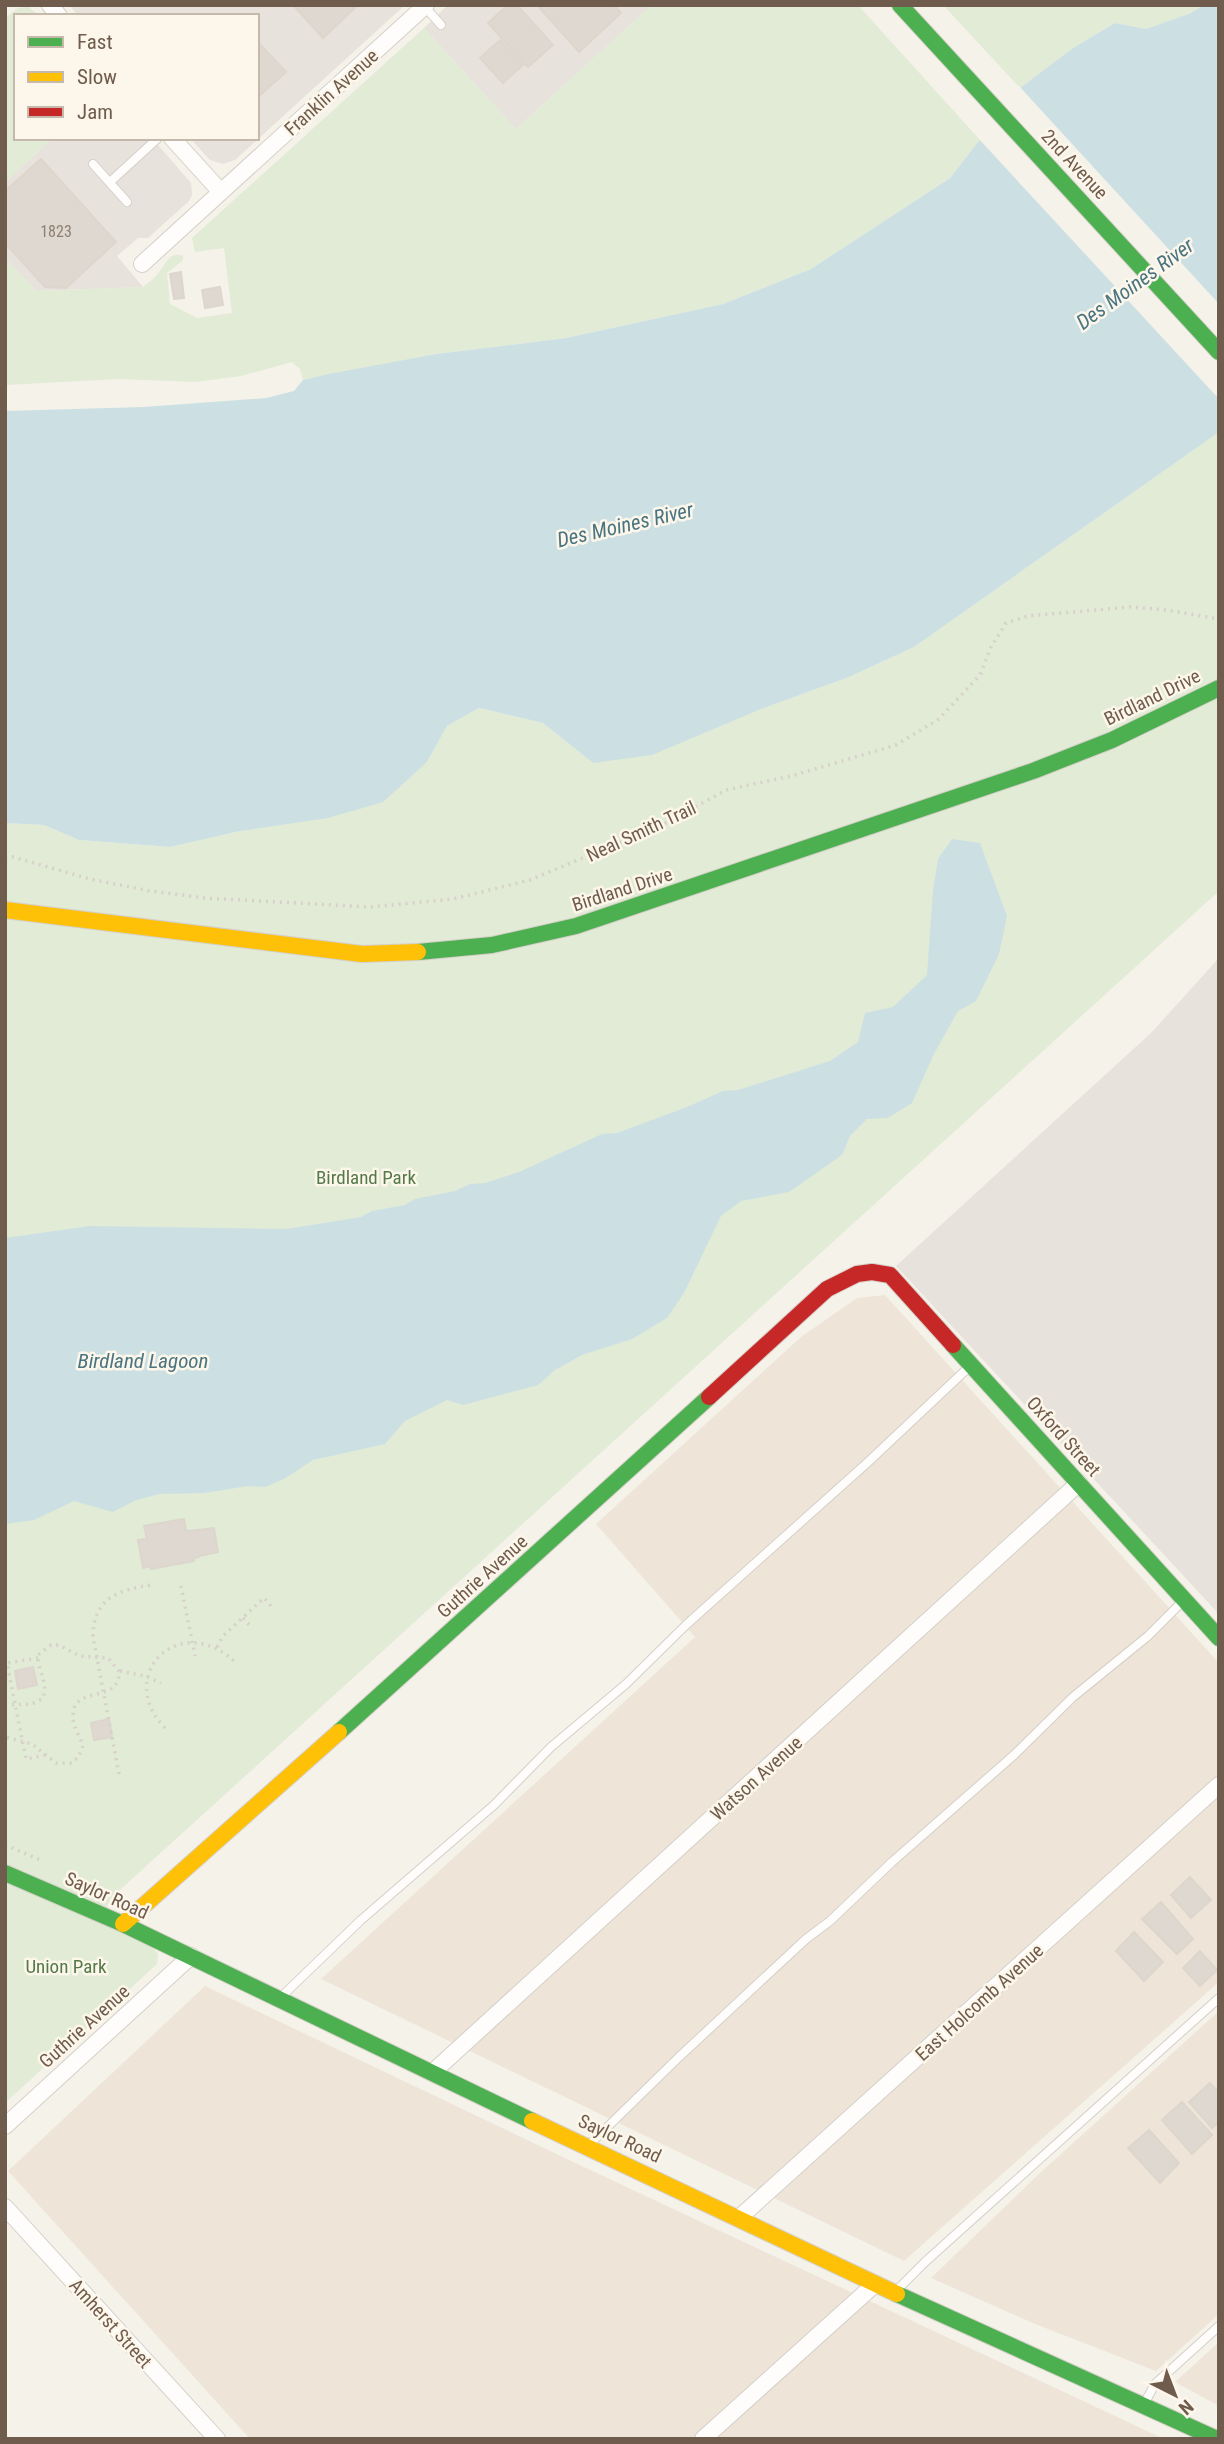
<svg xmlns="http://www.w3.org/2000/svg" width="1224" height="2444" font-family="'Roboto Condensed',sans-serif">
<style>
.residential{fill:#eee5d8}
.industrial{fill:#e7e2db}
.green{fill:#e1ebd6}
.water{fill:#cce0e4}
.pier{fill:#f5f2ea}
.building{fill:#ded8d0;stroke:#ddd6cd;stroke-width:2}
.lines{fill:none;stroke-linecap:round;stroke-linejoin:round}
.lane-casing{stroke:#d4cfc8;stroke-width:10}
.street-casing{stroke:#d4cfc8;stroke-width:18}
.fast-casing{stroke:#d5cfc8;stroke-width:18}
.slow-casing{stroke:#d5cfc8;stroke-width:18}
.jam-casing{stroke:#d5cfc8;stroke-width:18}
.path{stroke:#d7d0cb;stroke-width:3.5;stroke-dasharray:2 5;stroke-linecap:butt}
.lane{stroke:#fefdfc;stroke-width:8}
.street{stroke:#fefdfc;stroke-width:16}
.fast{stroke:#4caf50;stroke-width:16}
.slow{stroke:#ffc107;stroke-width:16}
.jam{stroke:#c62828;stroke-width:16}
.labels{text-anchor:middle;stroke-width:5;stroke-linejoin:round;paint-order:stroke}
.number-label{font-size:16px;fill:#8e7e70}
.street-label{font-size:19px;fill:#705c4d;stroke:#fdf7eb}
.park-label{font-size:19px;fill:#547a49;stroke:#fdf7eb}
.water-label{font-size:21px;font-style:italic;fill:#497481;stroke:#fdf7eb}
</style>
<rect width="100%" height="100%" fill="#f5f2ea"/>
<path class="residential" d="M885 1295 1219 1663V1982L904 2261 321 1979 695 1637 596 1524 801 1337 857 1298Z
M205 1986 569 2160 1164 2439H250L8 2171Z
M1219 2011V2314L1156 2371 1035 2324 931 2278 1040 2173Z
M1219 2342V2406L1175 2382Z"/>
<path class="industrial" d="M69 5H405L235 160 223 164 210 160 190 138H257V16H79Z
M448 5H652L516 129 424 28Z
M53 138H152L191 183 192 195 189 201 148 238H138L117 256 143 287 36 291 5 258V182Z
M1219 958V1614L896 1266 1151 1033Z"/>
<path class="green" d="M652 5H858L980 140 950 178 811 269 723 304 566 338 436 354 303 380 300 369 292 362 241 376 195 382 119 379 5 385V258L37 291 143 287C148 283 153 279 157 275 165 266 169 250 183 256V260L167 273 170 304 197 318 232 313 224 248 195 252 192 238 424 28 516 129Z
M943 5H1204L1191 13 1146 29 1115 23 1073 48 1020 88Z
M28 7 41 16H16V138H53L5 182V18L18 8Z
M1219 432V891L111 1898 103 1916 153 1948 158 1954 157 1964 5 2103V823L44 825 79 840 170 847 240 831 427 762 447 726 479 708 543 723 593 763 761 709 849 677 914 647Z"/>
<path class="water" d="M1204 5H1219V432L914 647 849 677 761 709 652 755 593 763 543 723 479 708 447 726 427 762 383 802 328 818 240 831 170 847 79 840 44 825 5 823V411L143 407 266 398 294 391 303 380 329 374 436 354 566 338 723 304 811 269 950 178 1020 88 1073 48 1115 23 1146 29 1191 13Z
M952 839 980 843 1007 916 999 954 976 1001 958 1011 934 1054 912 1103 888 1118 867 1119 850 1136 842 1155 789 1192 741 1201 721 1216 684 1293 667 1318 632 1339 582 1355 555 1370 538 1385 463 1405 447 1400 405 1421 385 1444 313 1460 284 1479 265 1487 248 1486 204 1493 159 1494 134 1501 113 1512 74 1501 34 1520 5 1524V1238L90 1226 287 1229 361 1217 372 1211 405 1205 415 1199 455 1191 470 1184 485 1183 519 1172 602 1134 617 1133 687 1107 723 1091 738 1090 830 1061 858 1042 865 1013 893 1007 927 975 933 891 938 859Z"/>
<path class="pier" d="M1018 85 1219 304V399L978 138Z"/>
<path class="building" d="M293 5H358L323 38Z
M508 5H517L553 45 528 67 488 23Z
M537 5H614L621 13 579 52Z
M500 40 523 65 503 83 480 58Z
M257 41 286 72 257 98Z
M41 159 116 242 66 288 45 287 5 243V191Z
M181 272 184 298 174 299 170 274Z
M220 287 223 305 205 308 202 290Z
M184 1519 186 1530 189 1531 214 1528 218 1552 200 1556 193 1559 194 1561 151 1569V1566L143 1568 138 1540 147 1539 144 1526Z
M33 1667 37 1685 18 1689 15 1671Z
M109 1719 112 1737 94 1740 91 1723Z
M1190 1877 1211 1900 1191 1918 1171 1895Z
M1161 1902 1193 1939 1177 1954 1142 1919Z
M1134 1932 1163 1962 1144 1981 1116 1951Z
M1200 1951 1217 1970 1200 1986 1183 1968Z
M1210 2083 1219 2093V2122L1212 2128 1189 2102Z
M1182 2102 1212 2135 1192 2154 1162 2120Z
M1149 2130 1179 2163 1160 2183 1128 2148Z"/>
<g class="lines">
<g class="lane-casing">
<path id="lane" d="M425 7 441 25
M93 164 127 202
M110 182 158 138
M280 1998 361 1920 494 1805 551 1747 626 1684 687 1624 867 1463 969 1367
M590 2144 679 2057 806 1939 830 1921 892 1862 1014 1755 1073 1697 1148 1636 1184 1600
M896 2291 925 2262 1219 1998
M1144 2404 1155 2384 1219 2326"/>
</g>
<g class="street-casing">
<path id="street" d="M50 5 59 16
M172 138 221 192
M142 264 426 5
M433 2072 1079 1483
M5 2126 191 1956
M5 2207 217 2439
M739 2218 1219 1785
M703 2439 875 2284"/>
</g>
<g class="fast-casing">
<path id="fast" d="M900 5 1219 352
M418 952 492 945 576 926 1033 771 1112 740 1219 688
M953 1345 1219 1638
M339 1732 709 1397
M5 1873 123 1924 532 2121
M897 2294 1217 2439"/>
</g>
<g class="slow-casing">
<path id="slow" d="M5 910 362 954 418 952
M123 1924 339 1732
M532 2121 897 2294"/>
</g>
<g class="jam-casing">
<path id="jam" d="M709 1397 827 1289 857 1274 872 1272 890 1275 953 1345"/>
</g>
<path class="path" d="M5 859 13 857 90 879 150 891 205 898 370 907 453 899 530 880 664 824 726 790 791 776 896 745 939 719 980 675 991 647 1006 623 1028 616 1130 607 1167 610 1219 619
M181 1586 195 1656
M243 1618 251 1627
M217 1647 223 1636 264 1598 272 1607
M38 1658 7 1663 26 1759 46 1755
M120 1671 145 1676 161 1683
M5 1705 32 1704 42 1699C50 1683 37 1672 38 1655L51 1645H59L80 1656 108 1658 119 1671C120 1705 74 1684 73 1715 72 1725 80 1736 83 1746L79 1756 72 1763H56L32 1744 5 1737
M165 1728C113 1674 182 1608 237 1664
M119 1774 93 1637C93 1598 118 1590 151 1585
M5 1845 43 1861"/>
<use href="#lane" class="lane"/>
<use href="#street" class="street"/>
<use href="#fast" class="fast"/>
<use href="#slow" class="slow"/>
<use href="#jam" class="jam"/>
</g>
<g class="labels">
<g class="number-label">
<text x="56" y="237">1823</text>
</g>
<g class="street-label">
<text transform="translate(331 92) rotate(-42)" y="7">Franklin Avenue</text>
<text transform="translate(1075 164) rotate(47)" y="7">2nd Avenue</text>
<text transform="translate(1152 697) rotate(-26)" y="7">Birdland Drive</text>
<text transform="translate(641 831) rotate(-25)" y="7">Neal Smith Trail</text>
<text transform="translate(622 889) rotate(-18)" y="7">Birdland Drive</text>
<text transform="translate(1064 1436) rotate(48)" y="7">Oxford Street</text>
<text transform="translate(482 1576) rotate(-42)" y="7">Guthrie Avenue</text>
<text transform="translate(756 1778) rotate(-42)" y="7">Watson Avenue</text>
<text transform="translate(107 1895) rotate(24)" y="7">Saylor Road</text>
<text transform="translate(979 2002) rotate(-42)" y="7">East Holcomb Avenue</text>
<text transform="translate(84 2026) rotate(-42)" y="7">Guthrie Avenue</text>
<text transform="translate(620 2138) rotate(25)" y="7">Saylor Road</text>
<text transform="translate(111 2323) rotate(48)" y="7">Amherst Street</text>
</g>
<g class="park-label">
<text x="366" y="1184">Birdland Park</text>
<text x="66" y="1973">Union Park</text>
</g>
<g class="water-label">
<text transform="translate(1135 284) rotate(-36)" y="7">Des Moines River</text>
<text transform="translate(625 525) rotate(-13)" y="7">Des Moines River</text>
<text x="143" y="1368">Birdland Lagoon</text>
</g>
</g>
<rect width="1224" height="2444" fill="none" stroke="#705c4d" stroke-width="14"/>
<rect x="14" y="14" width="245" height="126" fill="#fdf7eb" stroke="#c5b9ac" stroke-width="2"/>
<rect x="28" y="37" width="35" height="10" fill="#4caf50" stroke="#c5b9ac" stroke-width="2"/>
<text x="77" y="49" font-size="21" fill="#705c4d">Fast</text>
<rect x="28" y="72" width="35" height="10" fill="#ffc107" stroke="#c5b9ac" stroke-width="2"/>
<text x="77" y="84" font-size="21" fill="#705c4d">Slow</text>
<rect x="28" y="107" width="35" height="10" fill="#c62828" stroke="#c5b9ac" stroke-width="2"/>
<text x="77" y="119" font-size="21" fill="#705c4d">Jam</text>
<g transform="translate(1175 2395) rotate(138)" stroke="#fdf7eb" stroke-width="5" paint-order="stroke">
<path d="M0-5L12 26L0 18L-12 26Z" fill="#705c4d"/>
<text y="-10" font-size="19" font-weight="bold" text-anchor="middle" fill="#705c4d">N</text>
</g>
</svg>
